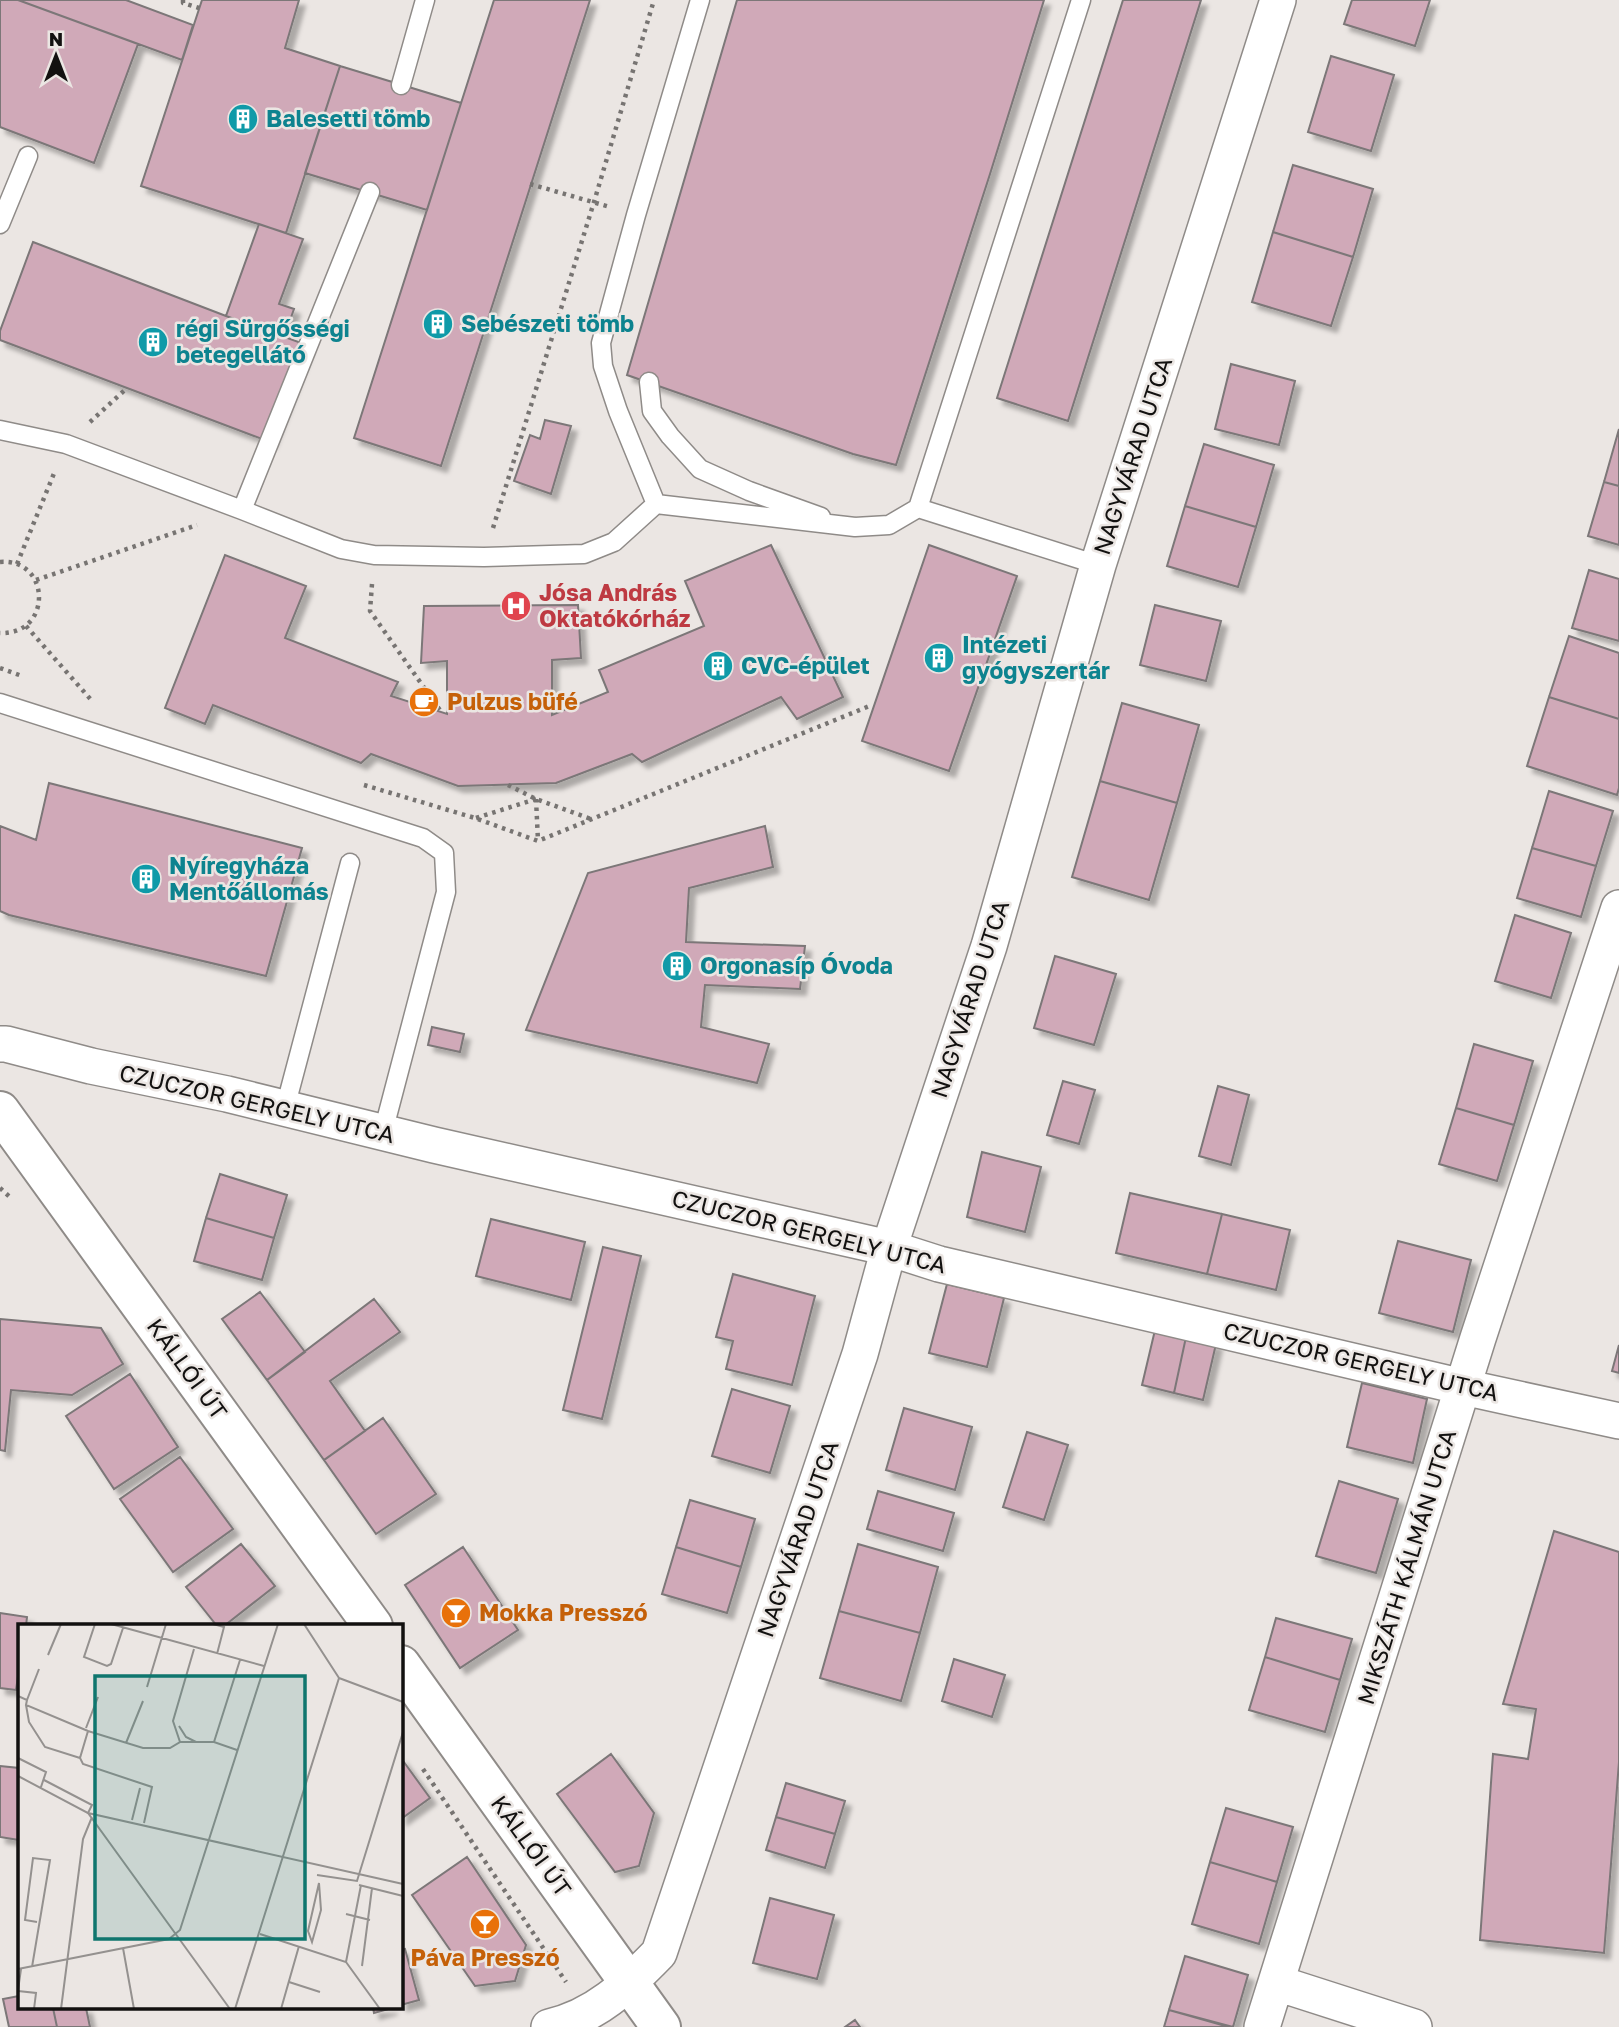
<svg xmlns="http://www.w3.org/2000/svg" width="1619" height="2027" font-family="'Golos Text',sans-serif">
<style>
.building{fill:#d0a9b8;stroke:#7c7778;stroke-width:2;filter:url(#shadow)}
.lines{fill:none;stroke-linecap:round;stroke-linejoin:round}
.service-casing{stroke:#8f8b88;stroke-width:21}
.minor-casing{stroke:#8f8b88;stroke-width:38}
.secondary-casing{stroke:#8f8b88;stroke-width:42}
.path{stroke:#777472;stroke-width:4.5;stroke-dasharray:3.5 5;stroke-linecap:butt}
.service{stroke:#fff;stroke-width:18}
.minor{stroke:#fff;stroke-width:35}
.secondary{stroke:#fff;stroke-width:38}
.labels{text-anchor:middle;stroke-width:5;stroke-linejoin:round;paint-order:stroke}
.culture-label{font-size:23px;font-weight:bold;fill:#0d838f;stroke:#ebe6e3;text-anchor:start}
.street-label{font-size:23px;fill:#121110;stroke:#ebe6e3}
.health-label{font-size:23px;font-weight:bold;fill:#be3a42;stroke:#ebe6e3;text-anchor:start}
.food-label{font-size:23px;font-weight:bold;fill:#c56008;stroke:#ebe6e3;text-anchor:start}
.inset-road{fill:none;stroke:#94918f;stroke-width:2}
.view{fill:#0f766e;fill-opacity:0.15;stroke:#0f766e;stroke-width:3.5}
.inset-edge{fill:none;stroke:#121110;stroke-width:3.5}
</style>
<defs>
<filter id="shadow"><feDropShadow dx="6" dy="6" stdDeviation="2" flood-color="#0004"/></filter>
</defs>
<rect width="100%" height="100%" fill="#ebe6e3"/>
<path class="building" d="M0 0H18L138 44 94 163 0 127Z
M18 0H126L193 25 182 60Z
M202 0H299L285 48 340 66 286 233 141 186Z
M494 0H590L441 466 354 438Z
M737 0H1044L990 174 896 465 853 454 627 375Z
M1123 0H1201L1068 421 997 398Z
M1352 0H1430L1415 46 1344 24Z
M1331 56 1394 75 1371 151 1308 132Z
M340 66 461 103 427 210 305 173Z
M1293 165 1373 189 1353 257 1273 232Z
M259 224 303 239 279 304 294 309 284 337 226 316Z
M1273 232 1353 257 1331 326 1252 302Z
M33 242 226 316 307 345 270 442 0 340V331Z
M1231 364 1295 381 1279 445 1215 429Z
M545 420 571 426 551 494 514 481 530 435 540 439Z
M1619 429V486L1604 482Z
M1204 444 1274 465 1256 527 1185 506Z
M1604 482 1619 486V545L1588 536Z
M1185 506 1256 527 1238 587 1167 566Z
M771 545 843 697 797 719 781 697 642 762 632 754 556 783 458 786 371 754 361 763 213 705 205 724 165 708 225 555 306 586 285 638 398 682 391 696 447 714V661L421 663 424 606 578 605 581 658 552 660V715L608 692 599 670 704 626 685 581Z
M929 545 1017 576 949 771 862 741Z
M1589 570 1619 579V641L1572 628Z
M1155 605 1221 621 1206 681 1140 665Z
M1569 636 1619 653V719L1549 697Z
M1549 697 1619 719V788L1617 795 1527 766Z
M1122 703 1199 725 1177 803 1100 781Z
M1100 781 1177 803 1149 900 1072 877Z
M49 783 302 848 266 976 9 915 0 911V826L36 840Z
M1549 791 1613 811 1596 866 1532 848Z
M765 826 773 867 689 888 686 942 805 946 800 989 705 985 701 1027 769 1044 757 1083 526 1030 588 873Z
M1532 848 1596 866 1581 917 1517 898Z
M1515 915 1571 933 1551 998 1495 981Z
M1055 956 1116 974 1094 1045 1034 1028Z
M432 1027 464 1034 460 1052 428 1045Z
M1474 1044 1533 1061 1514 1125 1456 1108Z
M1063 1081 1095 1090 1079 1144 1047 1135Z
M1218 1086 1249 1095 1231 1165 1199 1156Z
M1456 1108 1514 1125 1497 1181 1439 1164Z
M982 1152 1041 1167 1025 1232 967 1217Z
M220 1174 287 1195 274 1238 206 1218Z
M1130 1193 1222 1214 1207 1274 1116 1253Z
M1222 1214 1290 1230 1276 1290 1207 1274Z
M206 1218 274 1238 262 1280 194 1261Z
M491 1219 585 1242 571 1300 476 1276Z
M1398 1241 1471 1260 1453 1332 1379 1313Z
M603 1247 641 1256 602 1419 563 1410Z
M733 1274 815 1296 792 1385 726 1369 733 1341 716 1337Z
M947 1284 1004 1298 987 1367 929 1353Z
M260 1292 305 1352 267 1380 222 1319Z
M374 1299 400 1332 330 1381 365 1431 324 1460 267 1380Z
M0 1319 101 1328 123 1364 72 1395 11 1390 5 1451 0 1450Z
M1155 1330 1186 1337 1174 1393 1142 1385Z
M1186 1337 1216 1344 1203 1400 1174 1393Z
M1619 1345V1373L1612 1371Z
M130 1374 178 1447 114 1489 66 1416Z
M1362 1383 1427 1399 1413 1463 1347 1447Z
M732 1389 790 1406 770 1473 712 1456Z
M904 1408 972 1427 955 1490 886 1470Z
M383 1418 436 1494 376 1534 324 1460Z
M1027 1432 1068 1445 1044 1520 1003 1507Z
M180 1457 233 1529 173 1572 120 1499Z
M1339 1481 1398 1499 1376 1573 1316 1556Z
M878 1491 954 1513 943 1551 867 1529Z
M690 1500 755 1519 741 1567 676 1547Z
M1554 1531 1619 1552V1762L1604 1953 1480 1940 1493 1754 1528 1759 1536 1709 1503 1704Z
M241 1544 275 1586 224 1626H217L186 1587Z
M858 1544 938 1567 920 1633 839 1611Z
M463 1547 518 1630 460 1668 405 1585Z
M676 1547 741 1567 727 1613 662 1594Z
M839 1611 920 1633 901 1701 820 1678Z
M0 1613 27 1617 26 1626H19V1670L16 1690 0 1688Z
M1276 1618 1352 1639 1340 1680 1265 1657Z
M1265 1657 1340 1680 1325 1732 1249 1710Z
M954 1659 1005 1675 992 1717 942 1701Z
M611 1754 654 1813 639 1866 615 1872 557 1794Z
M401 1758 430 1798 401 1819Z
M0 1766 19 1768V1840L0 1837Z
M786 1783 845 1801 835 1834 776 1817Z
M1226 1808 1293 1827 1277 1882 1210 1862Z
M776 1817 835 1834 825 1868 766 1850Z
M467 1857 526 1945 515 1981 475 1986 412 1895Z
M1210 1862 1277 1882 1259 1944 1192 1924Z
M770 1898 834 1915 817 1979 753 1963Z
M405 1949 419 2000 401 2005V1950Z
M1185 1956 1248 1975 1233 2027 1169 2010Z
M19 1996V2008H53L57 2027H9L3 1999Z
M53 2008H86L90 2027H57Z
M373 2008H392L374 2013Z
M1169 2010 1229 2027H1164Z
M855 2020 860 2027H845Z"/>
<g class="lines">
<g class="service-casing">
<path id="service" d="M401 85 425 0
M0 224 28 156
M649 382 652 411 670 436 700 469 749 491 821 517
M0 430 66 444 242 510 341 549 374 555 484 557 584 554 614 542 656 504 618 411 603 366 601 343 636 215 700 0
M656 504 855 527 889 525 918 508 1081 0
M918 508 1098 565
M242 510 370 192
M0 703 423 838 444 853 446 892 383 1132
M285 1108 350 863"/>
</g>
<g class="minor-casing">
<path id="minor" d="M0 1044H6L91 1066 227 1094 434 1145 889 1248 939 1264 1463 1387 1619 1421
M1277 1983 1414 2027
M549 2027C595 2017 627 1986 659 1953L860 1354 889 1248 989 946 1098 565 1278 0
M1262 2027 1478 1338 1619 908"/>
</g>
<g class="secondary-casing">
<path id="secondary" d="M0 1111 373 1626
M401 1665 661 2027"/>
</g>
<path class="path" d="M183 0V3L199 8
M530 184 610 207
M90 422 127 388
M493 528 594 202 654 0
M0 562C51 558 53 635 0 633
M17 564 55 471
M36 580 197 525
M372 584 370 611 442 713
M26 626 93 702
M0 668 22 676
M364 785 475 818 538 841 872 705
M508 785 536 799 591 819
M536 799 538 841
M476 818 536 799
M0 1188 12 1199
M423 1769 566 1982"/>
<use href="#service" class="service"/>
<use href="#minor" class="minor"/>
<use href="#secondary" class="secondary"/>
</g>
<defs>
<g id="building-disc" transform="scale(1.575)"><circle r="9.5" fill="#0f9aa8" stroke="#ebe6e3"/><path d="M-4-6H4V6H1V3H-1V6H-4ZM-2.5-4.3h1.7v1.8h-1.7ZM.8-4.3h1.7v1.8H.8ZM-2.5-1h1.7V.8h-1.7ZM.8-1h1.7V.8H.8Z" fill="#fff"/></g>
<g id="hospital-disc" transform="scale(1.575)"><circle r="9.5" fill="#e0444e" stroke="#ebe6e3"/><path d="M-5-5h3v3.5h4V-5h3V5h-3V1.5h-4V5h-3Z" fill="#fff"/></g>
<g id="cafe-disc" transform="scale(1.575)"><circle r="9.5" fill="#e8710a" stroke="#ebe6e3"/><path d="M-5.5-4.5H6V0H3Q3 3.5 0 3.5H-2.5Q-5.5 3.5-5.5 0ZM3-3.2v2h1.7v-2ZM-6 4.5H4V6H-6Z" fill="#fff"/></g>
<g id="bar-disc" transform="scale(1.575)"><circle r="9.5" fill="#e8710a" stroke="#ebe6e3"/><path d="M-6-5H6L.8 .8V4.5H3.5V6h-7V4.5H-.8V.8Z" fill="#fff"/></g>
</defs>
<g fill-rule="evenodd">
<use href="#building-disc" x="243" y="119"/>
<use href="#building-disc" x="438" y="324"/>
<use href="#building-disc" x="153" y="342"/>
<use href="#hospital-disc" x="516" y="606"/>
<use href="#building-disc" x="939" y="658"/>
<use href="#building-disc" x="718" y="666"/>
<use href="#cafe-disc" x="424" y="702"/>
<use href="#building-disc" x="146" y="879"/>
<use href="#building-disc" x="677" y="966"/>
<use href="#bar-disc" x="456" y="1613"/>
<use href="#bar-disc" x="485" y="1924"/>
</g>
<g class="labels">
<g class="culture-label">
<text x="266" y="127">Balesetti tömb</text>
<text x="461" y="332">Sebészeti tömb</text>
<text x="176" y="337">régi Sürgősségi<tspan x="176" dy="26">betegellátó</tspan></text>
<text x="962" y="653">Intézeti<tspan x="962" dy="26">gyógyszertár</tspan></text>
<text x="741" y="674">CVC-épület</text>
<text x="169" y="874">Nyíregyháza<tspan x="169" dy="26">Mentőállomás</tspan></text>
<text x="700" y="974">Orgonasíp Óvoda</text>
</g>
<g class="street-label">
<text transform="translate(1133 456) rotate(-72)" y="8">NAGYVÁRAD UTCA</text>
<text transform="translate(970 999) rotate(-72)" y="8">NAGYVÁRAD UTCA</text>
<text transform="translate(257 1104) rotate(13)" y="8">CZUCZOR GERGELY UTCA</text>
<text transform="translate(809 1232) rotate(14)" y="8">CZUCZOR GERGELY UTCA</text>
<text transform="translate(1361 1362) rotate(13)" y="8">CZUCZOR GERGELY UTCA</text>
<text transform="translate(187 1369) rotate(54)" y="8">KÁLLÓI ÚT</text>
<text transform="translate(798 1539) rotate(-71)" y="8">NAGYVÁRAD UTCA</text>
<text transform="translate(1407 1567) rotate(-73)" y="8">MIKSZÁTH KÁLMÁN UTCA</text>
<text transform="translate(531 1846) rotate(54)" y="8">KÁLLÓI ÚT</text>
</g>
<g class="health-label">
<text x="539" y="601">Jósa András<tspan x="539" dy="26">Oktatókórház</tspan></text>
</g>
<g class="food-label">
<text x="447" y="710">Pulzus büfé</text>
<text x="479" y="1621">Mokka Presszó</text>
<text x="485" y="1966" text-anchor="middle">Páva Presszó</text>
</g>
</g>
<g transform="translate(18 1624)">
<rect width="385" height="385" fill="#ebe6e3"/>
<path class="inset-road" d="M77 0 66 33 89 42 93 40 105 4M93 0 246 42M195 0 206 3 199 30M286 0 321 54M30 31 43 0M321 54 385 78M129 63 148 0M0 72 9 76 8 81 70 107M9 76 21 45M8 81 11 98 27 123 62 134M161 102 168 113 178 118M68 104 80 73M162 118H196L219 126M196 118 222 36M108 119 125 77M0 134 28 148 23 163M0 152 70 189 212 385M26 156 74 181 70 189 385 260M114 196 122 164M126 199 134 163 65 140 62 134 70 107 125 124H152L162 118 155 97 176 25M299 251 339 257 385 108M301 259 303 286 294 318 290 307ZM341 261 385 272M328 290 352 296M242 310 328 338 362 385M105 324 116 385M328 338 343 261M344 342 354 264M14 343 32 236 15 234 7 296 19 298M0 345 151 315 162 306 260 0M271 358 302 368M0 366 3 345M0 367 18 369 16 385M43 385 65 215 74 193M217 385 321 54M263 385 281 322"/>
<path class="view" d="M77 52H287V315H77Z"/>
<rect width="385" height="385" class="inset-edge"/>
</g>
<g transform="translate(56 56)" stroke="#ebe6e3" stroke-width="5" paint-order="stroke">
<path d="M0-5L12 26L0 18L-12 26Z" fill="#121110"/>
<text y="-10" font-size="19" font-weight="bold" text-anchor="middle" fill="#121110">N</text>
</g>
</svg>
